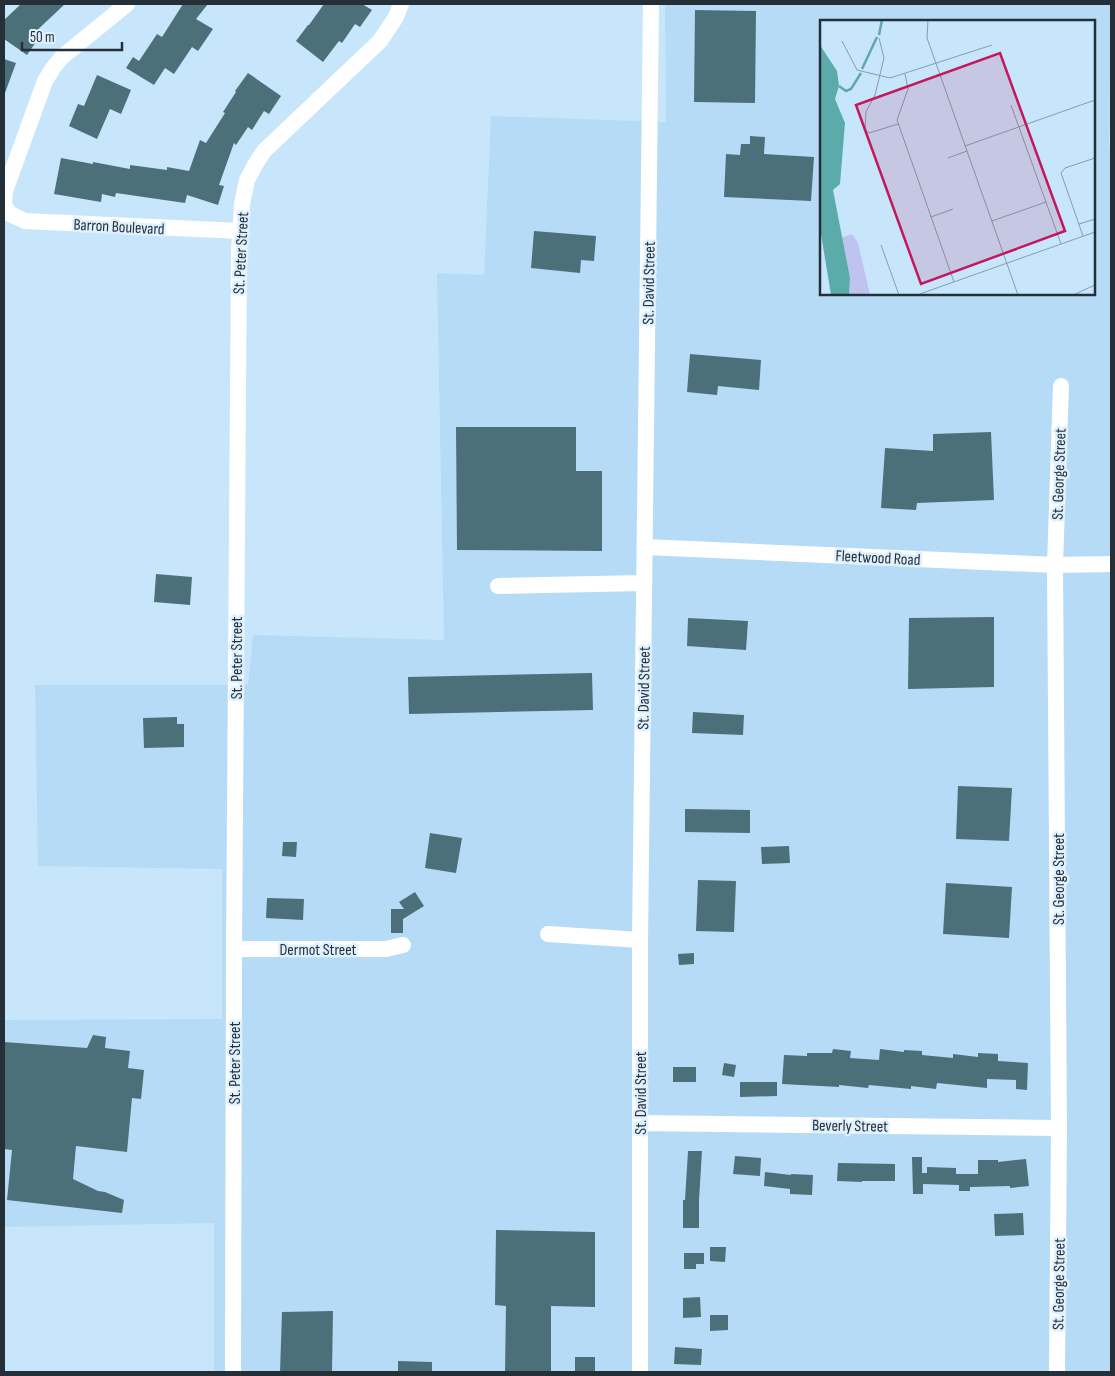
<svg xmlns="http://www.w3.org/2000/svg" width="1115" height="1376" font-family="'Sofia Sans Condensed',sans-serif">
<style>
.built{fill:#b6dbf6;fill-rule:evenodd}
.building{fill:#4c707a}
.lines{fill:none;stroke-linecap:round;stroke-linejoin:round}
.minor{stroke:#fff;stroke-width:16}
.labels{text-anchor:middle;stroke-width:5;stroke-linejoin:round;paint-order:stroke}
.street-label{font-size:16px;fill:#242f38;stroke:#dff1fe}
.inset-river{fill:none;stroke:#5cabab;stroke-width:2.5}
.inset-road{fill:none;stroke:#869dad;stroke-width:1}
.view{fill:#c2185b;fill-opacity:0.15;stroke:#c2185b;stroke-width:2.5}
.inset-edge{fill:none;stroke:#242f38;stroke-width:2.5}
</style>
<rect width="100%" height="100%" fill="#c7e6fb"/>
<path class="built" d="M665 4H1111L1109 148 1111 149V1372H214V1223L4 1227V1020L222 1019V869L38 866 35 685H248L253 635 444 640 437 273 484 275 491 116 666 122ZM821 21H1094V294H821Z"/>
<path class="building" d="M21 4H65L32 35 38 39 27 55 4 39V20Z
M183 4H208L196 19 213 29 198 51 192 47 174 74 165 68 154 85 126 68 133 57 139 61 157 34 162 37Z
M324 4H362L372 10 360 27 355 24 342 43 339 41 323 62 296 41 308 25H309Z
M695 10 756 11 755 103 694 102Z
M4 59 16 63 5 93H4Z
M248 73 281 96 269 114 264 111 252 130 248 127 236 145 234 143 219 185 224 186 218 205 187 195 185 203 116 193 115 197 102 194 101 202 54 194 61 158 93 164V162L130 169V165L167 170V167L189 171 200 140 206 143 225 113 223 112 236 92 235 91Z
M97 75 131 90 121 114 110 109 97 139 69 126 78 104 84 106Z
M750 136 765 137 764 154 814 157 811 201 724 197 726 154 740 155 741 144H750Z
M534 231 596 236 594 261 581 260 580 273 531 268Z
M690 354 761 360 759 390 718 386 717 395 687 392Z
M456 427H576V471H602V551L457 550Z
M991 432 994 500 917 503 916 510 881 508 885 448 933 451V434Z
M156 574 192 577 190 605 154 602Z
M994 617V687L908 689 909 618Z
M688 618 748 621 746 650 687 646Z
M592 673 593 710 409 714 408 677Z
M693 712 744 715 743 735 692 733Z
M177 717V724H184V747L144 748 143 718Z
M958 786 1012 788 1009 841 956 839Z
M685 809 750 810V833L685 832Z
M430 833 462 838 456 873 425 868Z
M283 842H297L296 857 282 856Z
M789 846 790 863 762 864 761 847Z
M698 880 736 881 734 932 696 931Z
M946 883 1012 887 1009 938 943 934Z
M415 892 424 906 403 919V933H391V909H404L399 902Z
M267 898 304 899 303 920 266 918Z
M694 953V964L679 965 678 954Z
M93 1035 106 1037 105 1048 130 1051 128 1068 144 1070 141 1099 132 1098 127 1152 76 1146 73 1179 98 1191 105 1192 124 1200 122 1213 7 1200 12 1150 4 1149V1042L87 1048Z
M833 1049 851 1051 850 1058 879 1060 880 1049 904 1052V1050L922 1051V1055L953 1058V1054L978 1057V1053L998 1054V1061L1028 1063 1027 1090 1016 1089V1080L987 1079V1088L937 1083 936 1089 911 1086V1089L869 1085 868 1088 839 1085V1087L782 1084 784 1055 807 1056V1053H832Z
M724 1063 736 1065 734 1077 722 1075Z
M673 1067H696V1082H673Z
M740 1082H777V1096L740 1097Z
M688 1151H702L699 1200V1228H683V1200H685Z
M735 1156 761 1158 760 1176 733 1174Z
M912 1157H922V1173H927V1167L956 1168V1174H978V1160H998V1162L1026 1159 1029 1186 1010 1188V1186L970 1187V1191H959V1185L923 1184V1194H913Z
M838 1163 895 1164V1181H862V1182L837 1181Z
M765 1172 791 1175V1174L813 1175 812 1195 790 1194V1189L764 1186Z
M1023 1213 1024 1235 995 1236 994 1214Z
M496 1230 595 1232V1307L551 1306V1372H505L506 1306 495 1305Z
M710 1247H726L725 1262 710 1261Z
M684 1253H704V1264H696V1269H684Z
M700 1297 701 1317 683 1318V1298Z
M333 1311 332 1372H280L282 1312Z
M710 1315H728V1330L710 1331Z
M675 1347 702 1349 701 1365 674 1364Z
M575 1357H595V1372H575Z
M398 1361 432 1362V1372H398Z"/>
<g class="lines">
<path class="minor" d="M4 203 5 191 45 81 53 68 62 57 127 4
M4 205 10 214 25 221 240 231
M645 547 1055 565 1111 564
M498 586 644 583
M548 934 640 940
M234 949H386L403 945
M640 1123 1059 1128
M233 1372 234 949 239 251 242 204 247 180 255 165 264 151 380 41 396 17 401 4
M640 1372V940L651 4
M1057 1372 1059 1128 1055 565 1061 386"/>
</g>
<g class="labels">
<g class="street-label">
<text transform="translate(119 226) rotate(3)" y="6">Barron Boulevard</text>
<text transform="translate(240 253) rotate(-87)" y="6">St. Peter Street</text>
<text transform="translate(648 283) rotate(-89)" y="6">St. David Street</text>
<text transform="translate(1058 474) rotate(-88)" y="6">St. George Street</text>
<text transform="translate(878 557) rotate(3)" y="6">Fleetwood Road</text>
<text transform="translate(236 658) rotate(-90)" y="6">St. Peter Street</text>
<text transform="translate(643 688) rotate(-89)" y="6">St. David Street</text>
<text transform="translate(1058 879) rotate(-90)" y="6">St. George Street</text>
<text x="318" y="955">Dermot Street</text>
<text transform="translate(234 1063) rotate(-90)" y="6">St. Peter Street</text>
<text transform="translate(640 1093) rotate(-90)" y="6">St. David Street</text>
<text transform="translate(850 1125) rotate(1)" y="6">Beverly Street</text>
<text transform="translate(1058 1284) rotate(-89)" y="6">St. George Street</text>
</g>
</g>
<g transform="translate(820 20)">
<rect width="275" height="275" fill="#c7e6fb"/>
<path d="M32 214 38 223 50 275H29L30 258 21 218Z" fill="#bfc3ef"/>
<path d="M0 25 17 51 19 66 15 79 25 103 20 164 13 170 30 258 29 275H11L0 208Z" fill="#5cabab"/>
<path class="inset-river" d="M59 15 62 0M42 49 57 17M19 66 26 71 31 69 41 53"/>
<path class="inset-road" d="M108 0 107 18 198 275M59 18 64 38 55 75 46 92 45 110 49 113 78 104M22 21 37 50 70 58 172 25M85 54 88 69 77 100 134 262M191 85 241 224M145 126 275 80M128 138 147 131M111 197 133 189M172 201 226 182M259 204 275 199M263 216 241 153 245 148 275 138M61 225 79 275M97 275 275 212M253 275 275 265"/>
<path class="view" d="M180 33 245 211 101 264 36 85Z"/>
<rect width="275" height="275" class="inset-edge"/>
</g>
<rect width="1115" height="1376" fill="none" stroke="#242f38" stroke-width="10"/>
<path d="M22 42v8h100v-8" fill="none" stroke="#242f38" stroke-width="2.5"/>
<text x="30" y="42" font-size="15" fill="#242f38" stroke="#dff1fe" stroke-width="4" paint-order="stroke">50 m</text>
</svg>
